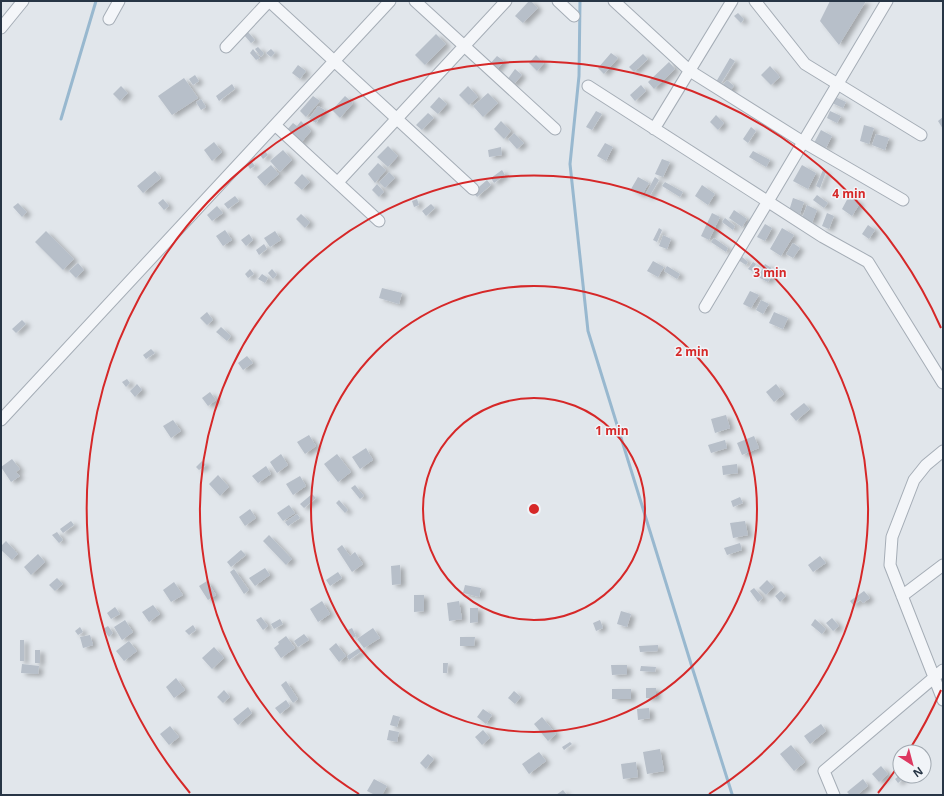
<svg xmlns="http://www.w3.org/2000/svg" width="944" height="796" font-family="'Open Sans',sans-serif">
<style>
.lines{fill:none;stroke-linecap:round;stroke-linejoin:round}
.stream{stroke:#98b8cf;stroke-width:3}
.building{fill:#b7bfc9;filter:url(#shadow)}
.street-casing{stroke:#a5adb6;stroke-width:13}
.street{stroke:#f4f6f9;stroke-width:11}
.ring{fill:none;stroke:#d62828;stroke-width:2}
.centre{fill:#d62828;stroke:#f1f4f8;stroke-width:2}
.ring-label{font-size:12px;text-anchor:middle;font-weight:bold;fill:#d62828;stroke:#f1f4f8;stroke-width:3;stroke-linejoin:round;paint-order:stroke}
</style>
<defs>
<filter id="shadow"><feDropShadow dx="4.5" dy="2.5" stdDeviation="2" flood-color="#0004"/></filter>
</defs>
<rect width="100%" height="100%" fill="#e1e6eb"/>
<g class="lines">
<path class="stream" d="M580 1 579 76 570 164 588 331 692 667 732 794
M61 119 96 1"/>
</g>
<path class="building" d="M529 1H531L538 8 523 23 515 16Z
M830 1H866L839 45 820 21Z
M738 13 744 19 741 23 734 16Z
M248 32 255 40 251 43 244 35Z
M436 34 446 44 425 65 415 55Z
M258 47 264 53 261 57 255 49Z
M253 49 260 58 256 60 250 53Z
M271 49 275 53 271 57 266 53Z
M611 53 618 58 604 74 598 68Z
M643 54 648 59 634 72 629 67Z
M536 55 544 63 537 71 529 63Z
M497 56 504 61 495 72 488 66Z
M730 58 735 61 720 85 716 82Z
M669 62 675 69 654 89 648 82Z
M298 65 306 71 300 79 292 73Z
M770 66 780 77 771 85 761 75Z
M515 69 522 75 513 85 507 80Z
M195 75 199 81 193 85 189 79Z
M184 78 198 98 172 115 158 96Z
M727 80 734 86 728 93 721 87Z
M232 84 235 89 219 101 216 96Z
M641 85 646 91 635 101 630 95Z
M121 86 128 93 120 101 113 94Z
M468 86 478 97 469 105 459 95Z
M488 93 498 103 483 117 473 106Z
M313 96 320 101 306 117 300 111Z
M345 96 353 103 340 118 332 110Z
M833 96 846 102 843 108 830 102Z
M439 97 447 104 438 114 430 107Z
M201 99 206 107 201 110 196 102Z
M318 106 325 110 316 123 309 119Z
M596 111 602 114 592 130 586 127Z
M830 111 841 116 837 123 827 118Z
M428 113 434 118 422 130 416 125Z
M716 115 724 123 718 130 710 122Z
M943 117V129L938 121Z
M301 121 311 131 300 144 286 131 293 123 297 126Z
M501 121 511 131 504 139 494 129Z
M864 125 874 128 869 144 860 141Z
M751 127 756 131 748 143 743 139Z
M821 130 832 136 826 148 814 143Z
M514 133 524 143 517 149 508 139Z
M876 134 889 138 885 150 872 145Z
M214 142 222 152 212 161 204 150Z
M605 143 613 147 606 161 597 156Z
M388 146 398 156 388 167 377 157Z
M501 147 502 155 489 157 488 150Z
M283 150 292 160 280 172 270 161Z
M265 151 268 155 263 159 260 155Z
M753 151 770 160 766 167 749 157Z
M662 159 670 162 663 177 655 174Z
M252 162 255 166 250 169 247 164Z
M378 163 386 170 375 183 368 174Z
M271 165 279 174 265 186 257 177Z
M802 165 816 173 808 189 793 181Z
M502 170 505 175 494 183 491 178Z
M823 170 826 172 820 188 816 186Z
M155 171 161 178 143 193 137 186Z
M389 172 395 178 385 188 379 182Z
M302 174 310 182 302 190 294 183Z
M638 177 649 183 642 195 631 189Z
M655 177 659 180 649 197 645 195Z
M487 180 491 185 477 197 473 192Z
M665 182 683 192 680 197 662 186Z
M377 184 384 192 379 197 372 190Z
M702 185 715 194 708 205 695 196Z
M817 195 828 203 824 208 813 200Z
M235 196 239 201 228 209 224 204Z
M849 196 860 203 852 216 842 209Z
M793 198 804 202 800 214 789 211Z
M163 199 169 206 164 210 158 203Z
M417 199 419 205 414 207 412 201Z
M18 203 27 212 22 217 13 207Z
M431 204 435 208 426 216 422 211Z
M807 205 817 210 812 223 802 218Z
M217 206 223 213 212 221 207 215Z
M734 210 747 219 742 227 729 218Z
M712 213 720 217 709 240 701 236Z
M827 213 834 216 829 229 822 226Z
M301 214 310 222 305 228 296 219Z
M725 218 735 226 733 230 722 222Z
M765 224 772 228 765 241 757 237Z
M868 225 875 230 869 239 862 234Z
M659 228 662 230 657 242 653 240Z
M782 228 794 235 781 256 770 249Z
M225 230 232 240 223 246 216 236Z
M46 231 74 259 63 270 35 242Z
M275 231 281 240 270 247 264 238Z
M249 234 253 240 246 246 241 240Z
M663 235 671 239 667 249 659 246Z
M714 238 728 248 726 252 711 242Z
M793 243 800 248 793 258 786 254Z
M264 244 267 249 259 255 256 250Z
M741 256 748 262 746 265 738 260Z
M653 261 664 267 658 277 647 271Z
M753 262 756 264 752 271 748 269Z
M78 263 84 270 76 278 69 271Z
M765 264 775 270 768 282 758 277Z
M667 266 680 274 677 279 664 271Z
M250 269 254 274 248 278 245 274Z
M272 269 277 275 273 279 268 273Z
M262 274 268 278 265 283 258 279Z
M382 288 402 293 399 304 379 298Z
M750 291 759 295 751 308 743 304Z
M761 300 769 304 763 314 756 310Z
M207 312 213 320 207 325 200 318Z
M774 312 788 318 783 329 769 323Z
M22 320 26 324 16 333 12 329Z
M221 327 231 336 227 341 216 332Z
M151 349 155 353 146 359 143 355Z
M247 356 253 363 243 370 238 363Z
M127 379 130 383 126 387 122 382Z
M137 384 142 390 135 397 130 391Z
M776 384 784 394 774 402 766 392Z
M210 392 216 400 208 406 202 398Z
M804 403 810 409 796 421 790 414Z
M726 415 730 428 715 433 711 419Z
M173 420 181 431 171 438 163 426Z
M309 435 316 446 305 454 297 442Z
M754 436 759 448 742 455 737 443Z
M725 440 727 448 711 453 708 445Z
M366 448 373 460 360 469 352 457Z
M281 454 288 465 277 473 270 462Z
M337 454 351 472 338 482 324 464Z
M12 459 20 469 16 472 20 476 11 482 1 467Z
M202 461 206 465 199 470 196 467Z
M737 464 738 473 723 475 722 466Z
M266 466 271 474 258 483 252 476Z
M218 475 229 487 220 496 209 484Z
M300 476 306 486 293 495 286 484Z
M355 485 364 496 360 499 351 488Z
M312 494 316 498 304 508 300 504Z
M740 497 743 503 733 507 731 501Z
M339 500 348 510 345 513 336 503Z
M289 505 295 513 283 521 277 513Z
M250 509 256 518 245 526 239 517Z
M297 514 300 518 288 526 285 522Z
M71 521 74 525 63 533 60 529Z
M745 521 748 535 733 538 730 523Z
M57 532 63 540 59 543 52 535Z
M269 535 292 559 286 565 263 541Z
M6 541 18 554 12 560 1 550V546Z
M740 543 742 550 727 555 724 548Z
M342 545 350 556 355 552 363 564 352 572 337 549Z
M241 550 246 555 231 567 227 562Z
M38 554 45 562 31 575 24 567Z
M820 556 826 563 813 572 808 565Z
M400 565 401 584 392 585 391 566Z
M265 568 270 575 255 586 249 578Z
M234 569 249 590 244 594 230 572Z
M338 572 342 578 330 586 326 580Z
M57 578 63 584 55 591 49 585Z
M767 580 774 587 766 595 759 588Z
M207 581 216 595 208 600 199 586Z
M174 582 183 595 171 602 163 590Z
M465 585 481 588 479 597 463 593Z
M754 588 763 598 758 602 750 591Z
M781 591 786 596 780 602 775 596Z
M864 591 870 598 863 603 860 600 853 605 850 601Z
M414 595H424V611L414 612Z
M322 601 330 614 318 622 310 609Z
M459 601 462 619 449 621 447 603Z
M153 605 160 614 149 622 142 612Z
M115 607 120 614 111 619 107 613Z
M470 608H478V622L470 623Z
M621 611 631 614 627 627 617 624Z
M261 617 268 626 263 630 256 620Z
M832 618 839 626 833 631 826 623Z
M280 619 283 624 274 629 271 624Z
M815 619 826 629 822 634 811 625Z
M125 620 133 632 122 640 114 627Z
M600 620 603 628 596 631 593 623Z
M193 625 196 630 189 635 185 631Z
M108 626 113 633 109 637 103 629Z
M80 627 83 632 78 635 75 631Z
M352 628 356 636 353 638 348 630Z
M373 628 380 638 364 648 357 639Z
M304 634 309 640 298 647 294 641Z
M90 635 93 645 83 648 80 637Z
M286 636 295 648 281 658 274 648 279 644 278 642Z
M460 637H475L474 646H460Z
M20 640H24V661H20Z
M129 641 137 651 124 661 116 651Z
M336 643 346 656 339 662 329 649Z
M658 645V651L640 652 639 646Z
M214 647 224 658 212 669 202 658Z
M359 648 362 651 349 660 347 656Z
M35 650H40V663H35Z
M443 663H448L447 673H443Z
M22 664 39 666 38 674 21 673Z
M611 665H627V674L612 675Z
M641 666 656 667 655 672 640 671Z
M176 678 185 690 174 698 166 687Z
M286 681 298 699 293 703 281 685Z
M646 688H656V698H646Z
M612 689H631V699H612Z
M224 690 230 697 223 703 217 697Z
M514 691 521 697 515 704 508 698Z
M286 700 290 706 280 714 275 708Z
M248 707 252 713 238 725 233 719Z
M649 708 650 718 638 720 637 709Z
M483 709 492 715 486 724 477 717Z
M393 715 400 717 397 727 390 725Z
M542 717 556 734 548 741 534 724Z
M821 724 826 731 810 744 804 736Z
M170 726 179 737 169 745 160 734Z
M389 730 399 732 397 742 387 740Z
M483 730 490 738 482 745 475 737Z
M570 742 572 744 564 750 562 747Z
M791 745 805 762 794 771 780 754Z
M660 749 664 771 647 774 643 752Z
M539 752 546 761 529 774 522 764Z
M428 754 434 759 426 769 420 763Z
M636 762 638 777 623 779 621 764Z
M881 766 888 774 879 782 872 774Z
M900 775V776L905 777 898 783 895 779Z
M374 779 387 786 382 795H375L367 791Z
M863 779 868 786 857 795H850L847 792Z
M563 790 567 795H556Z"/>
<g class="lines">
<g class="street-casing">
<path id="street" d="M269 1 473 189
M415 1 555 129
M558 1 574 16
M614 1 690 71 803 142 903 200
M755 1 805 64 921 135
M109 19 119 1
M1 28 23 1
M226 47 269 1
M588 86 823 237 868 262 943 383
M275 125 379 221
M654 129 732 1
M338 182 506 1
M705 307 887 1
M1 420 390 1
M943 451 926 465 914 480 892 537 890 565 943 700
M902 596 943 565
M834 795 824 771 943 670"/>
</g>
<use href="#street" class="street"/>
</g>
<g class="ring">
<circle cx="534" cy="509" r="111"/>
<circle cx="534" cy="509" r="223"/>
<path d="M359 794A334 334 0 1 1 709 794"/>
<path d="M941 690A446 446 0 0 1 908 752M899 765A446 446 0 0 1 878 793M190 793A446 446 0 1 1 941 328"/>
</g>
<circle cx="534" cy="509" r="6" class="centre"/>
<g class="ring-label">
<text x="849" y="198">4 min</text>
<text x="770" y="277">3 min</text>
<text x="692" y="356">2 min</text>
<text x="612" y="435">1 min</text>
</g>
<rect width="944" height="796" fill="none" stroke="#273545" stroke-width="4"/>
<g transform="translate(912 764) rotate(144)"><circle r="19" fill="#f1f4f8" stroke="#a0a8b0"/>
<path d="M0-3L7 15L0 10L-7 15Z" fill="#dd3962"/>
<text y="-6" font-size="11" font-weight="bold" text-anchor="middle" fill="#273545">N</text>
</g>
</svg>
